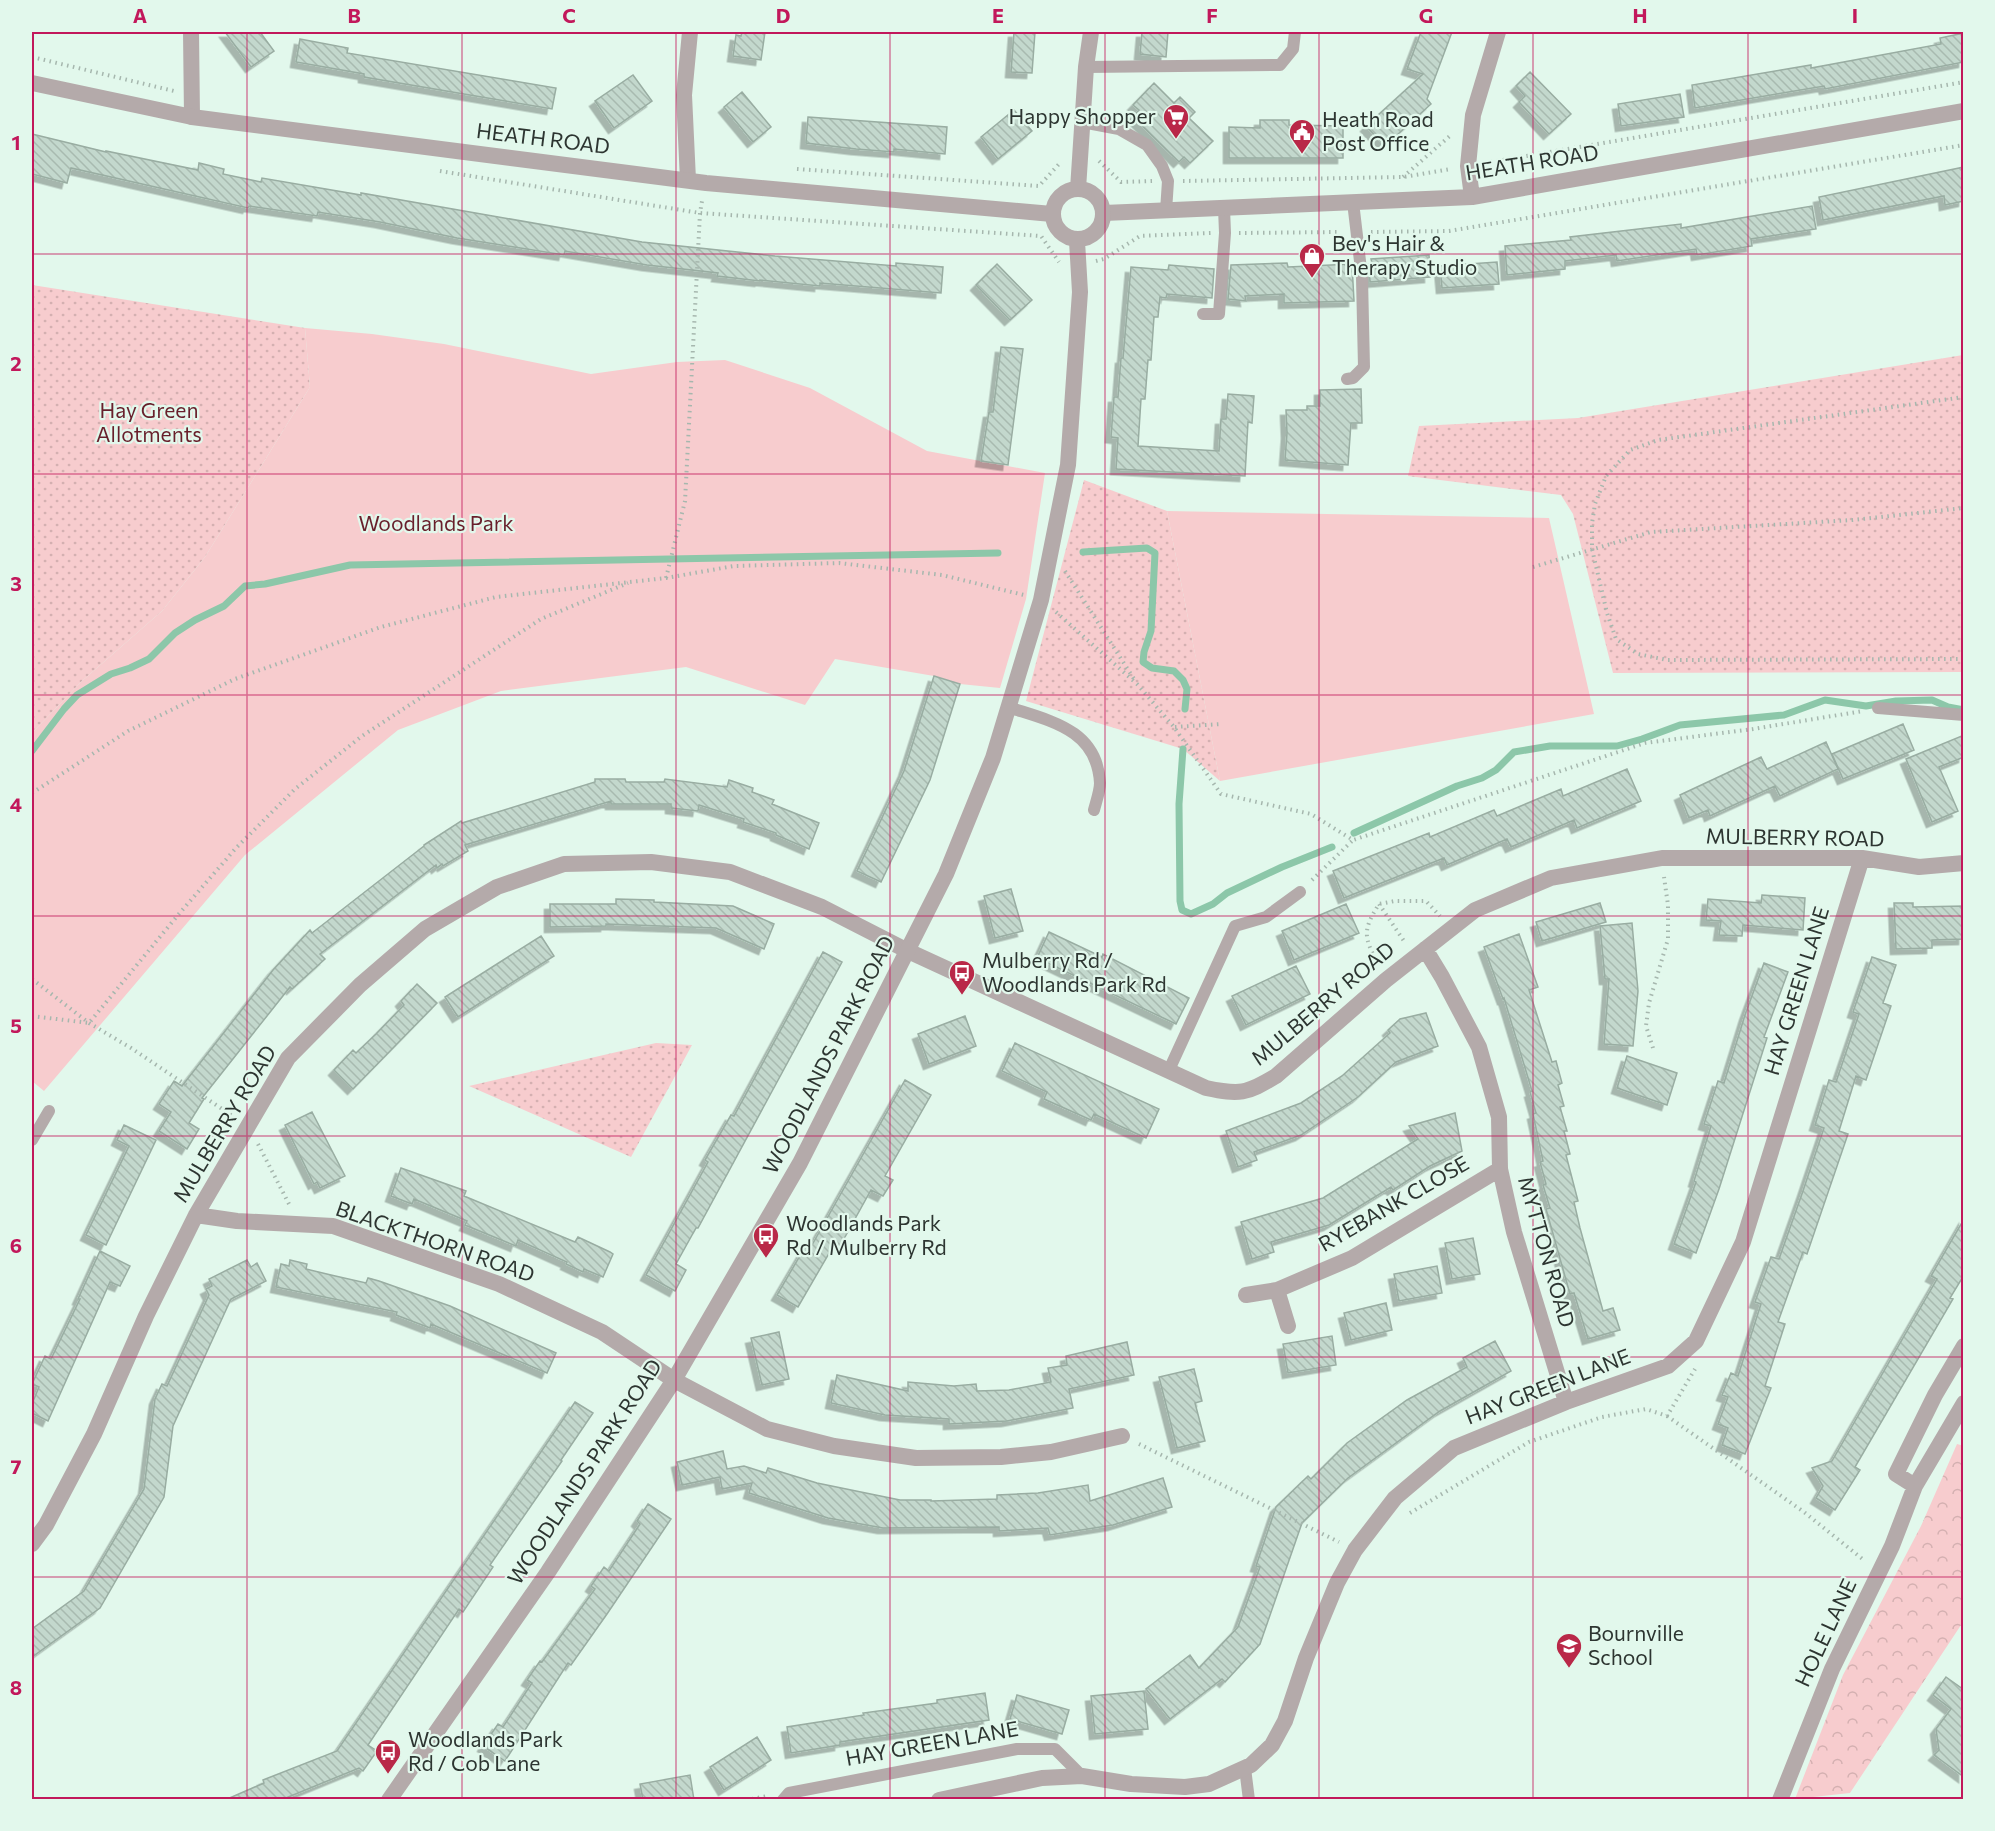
<svg xmlns="http://www.w3.org/2000/svg" width="1995" height="1831" font-family="Commissioner,sans-serif">
<style>
.grass{fill:url(#grass-dots)}
.forest{fill:url(#forest-crowns)}
.park{fill:#f7ccce}
.lines{fill:none;stroke-linecap:round;stroke-linejoin:round}
.stream{stroke:#8cc7a9;stroke-width:7}
.building{fill:url(#building-back-hatch);stroke:#99ada2;stroke-width:1.5;filter:url(#shadow)}
.path{stroke:#a6b7ae;stroke-width:4;stroke-dasharray:1.5 4.5;stroke-linecap:butt}
.service{stroke:#b4aaaa;stroke-width:12}
.minor{stroke:#b4aaaa;stroke-width:16}
.tertiary{stroke:#b4aaaa;stroke-width:16}
.grid{fill:none;stroke:#c2185b;stroke-width:1.5;stroke-opacity:0.55}
.labels{text-anchor:middle;stroke-width:4.5;stroke-linejoin:round;paint-order:stroke}
.poi-label{font-size:21px;fill:#2d3531;stroke:#e2f8ec;text-anchor:start}
.street-label{font-size:21px;fill:#2d3531;stroke:#e2f8ec}
.park-label{font-size:21px;fill:#681f2b;stroke:#e2f8ec}
.neatline{fill:none;stroke:#c2185b;stroke-width:2}
.grid-label{font-size:20px;text-anchor:middle;font-weight:bold;fill:#c2185b}
</style>
<defs>
<pattern id="grass-dots" width="8" height="8" patternUnits="userSpaceOnUse" patternTransform="scale(1.5)"><rect width="8" height="8" fill="#f7ccce"/><path d="M2 2h.1M6 6h.1" fill="none" stroke="#d4b0b1" stroke-width="1.8" stroke-linecap="round"/></pattern>
<pattern id="forest-crowns" width="20" height="18" patternUnits="userSpaceOnUse" patternTransform="scale(1.5)"><rect width="20" height="18" fill="#f7ccce"/><path d="M2 6a3 3 0 1 1 6 0M12 15a3 3 0 1 1 6 0" fill="none" stroke="#d4b0b1"/></pattern>
<pattern id="building-back-hatch" width="6" height="6" patternUnits="userSpaceOnUse" patternTransform="scale(1.5)"><rect width="6" height="6" fill="#c3d8cd"/><path d="M-1 5l2 2M0 0l6 6M5-1l2 2" fill="none" stroke="#a8bab0"/></pattern>
<filter id="shadow"><feDropShadow dx="-5.5" dy="5.5" stdDeviation="0" flood-color="#0004"/></filter>
</defs>
<rect width="100%" height="100%" fill="#e2f8ec"/>
<path class="grass" d="M32 285 305 328 310 387 205 557 162 611 82 681 32 733Z
M1963 355V672L1613 673 1573 514 1561 495 1408 476 1419 426 1578 418Z
M1084 480 1167 511 1220 781 1183 749 1026 701Z
M656 1043 692 1045 631 1157 469 1086Z"/>
<path class="forest" d="M1957 1444 1964 1446 1963 1622 1850 1793 1795 1799 1843 1675 1921 1526Z"/>
<path class="park" d="M305 328 372 334 444 344 591 374 677 362 725 360 810 388 927 451 1045 473 1026 599 1000 688 960 684 934 676 835 659 805 705 686 667 501 691 398 730 245 855 44 1091 32 1081V733L82 681 162 611 205 557 310 387Z
M1167 511 1549 518 1594 714 1220 781Z"/>
<g class="lines">
<path class="stream" d="M1083 552 1147 548 1155 553 1151 631 1144 652 1143 662 1152 668 1174 671 1183 680 1187 689 1185 709
M1183 749 1179 804 1180 901 1182 910 1191 914 1213 904 1227 893 1282 867 1332 847
M32 751 64 709 77 695 111 674 130 668 149 659 175 633 195 620 224 606 245 586 265 584 350 565 998 553
M1354 833 1457 786 1482 778 1496 770 1514 752 1550 746H1617L1642 739 1680 725 1784 715 1825 700 1866 706 1896 701 1932 700 1948 707 1964 710"/>
</g>
<path class="building" d="M225 32H260L274 51 251 67Z
M742 32H765L761 60 733 56 736 35 741 36Z
M1014 32H1035L1032 73 1011 72Z
M1142 32H1168L1166 57 1140 54Z
M1421 32H1452L1427 99 1431 104 1385 146 1366 126 1423 74 1407 69Z
M1964 33V62L1825 89 1824 86 1695 108 1692 85 1811 65V68L1941 44 1940 38Z
M300 39 348 48 347 53 556 88 552 109 364 77V74L296 62Z
M1530 72 1571 114 1549 134 1519 102 1525 96 1516 86Z
M633 75 652 101 614 128 595 101Z
M1154 83 1174 103 1180 97 1195 112 1189 118 1213 141 1190 163 1184 157 1179 162 1133 117 1139 110 1133 105Z
M742 92 771 127 753 142 724 107Z
M1680 94 1684 117 1621 126 1618 104Z
M1014 110 1032 131 998 159 981 137Z
M808 117 947 127 945 154 894 149V152L856 149 806 143Z
M1260 120H1289V125L1343 126V158H1229V127L1260 128Z
M32 134 106 152V151L198 170 199 163 224 169 223 174 261 182 262 178 361 195V193L642 242 775 256 896 266V263L943 267 941 293 820 283V286L760 280V281L717 276 718 273 647 265 565 251 564 255 457 238 380 222 318 212 317 216 249 206 248 208 71 168 67 183 32 174Z
M1964 167V201L1945 205 1944 196 1823 220 1819 197Z
M1812 206 1816 229 1751 239 1752 246 1697 255 1696 249 1617 261 1616 255 1565 261V269L1507 275 1505 246 1571 240 1570 237 1681 224V228Z
M1429 255 1430 277 1370 282 1369 264 1372 263 1371 259Z
M1497 262 1499 284 1442 288 1440 266Z
M1287 263 1288 267 1352 264 1354 301 1284 303V294L1245 296 1246 301 1228 299 1231 265Z
M997 264 1032 300 1010 320 976 285Z
M1169 265 1214 269 1212 298 1167 294 1166 298 1160 297 1158 317H1154L1151 360H1148L1145 399H1141L1138 446 1219 451 1221 419H1226L1228 394 1254 396 1252 423 1248 422 1245 476 1116 469 1118 438 1111 437 1114 397H1118L1121 358H1123L1131 267 1168 270Z
M1001 347 1023 349 1008 465 981 461 989 412H993Z
M1361 389 1362 423H1351L1348 465 1285 460 1287 433 1286 410H1307V406H1320V390Z
M934 676 960 684 930 780 881 882 857 871 904 771Z
M1903 724 1914 750 1843 779 1832 754Z
M1964 735V757L1939 767 1958 811 1932 822 1906 759Z
M1826 742 1838 769 1780 796 1775 786 1710 816 1708 810 1689 818 1680 795 1761 757 1767 769Z
M1627 769 1641 801 1577 828 1574 820 1511 847 1507 839 1447 865 1444 858 1344 898 1333 871 1429 833 1430 837 1494 810 1497 816 1561 789 1563 796Z
M595 779H625L626 782H664L665 779 727 787 729 780 753 788 752 792 774 800 772 804 819 823 809 849 776 835V833L743 822 744 819 699 805 698 811 671 808V804H611V801L465 845 468 851 443 866 442 864 437 868 436 865 320 954 325 959 292 989 290 987 202 1098 204 1099 189 1123 199 1129 187 1149 159 1131 171 1112 159 1104 174 1081 182 1086 273 970 310 930 312 933 424 846V845L461 821 462 823 595 782Z
M1011 889 1023 931 995 938 984 896Z
M1762 895 1805 898 1803 930 1743 925 1742 936 1719 935 1721 921 1706 920 1708 899 1761 903Z
M616 899 654 900V902L733 906 774 924 764 949 716 928 606 924V926L550 927V904H616Z
M1600 903 1606 922 1542 941 1536 922Z
M1894 903H1913V907L1964 906V939L1932 940V948L1896 949Z
M1346 904 1359 933 1294 960 1282 931Z
M1632 923 1638 991 1633 1046 1604 1044 1609 979H1605L1600 926Z
M1049 932 1102 957 1103 954 1189 998 1176 1024 1037 958Z
M1519 934 1538 987 1529 990 1552 1062 1556 1061 1562 1083 1558 1085 1564 1106 1560 1107 1567 1131H1564L1570 1154 1566 1155 1578 1201 1574 1202 1580 1228 1603 1311 1613 1308 1620 1330 1588 1339 1574 1293 1570 1294 1546 1209 1550 1208 1543 1185 1546 1184 1540 1162 1543 1161 1533 1114 1536 1113 1530 1092 1532 1091 1504 998 1503 999 1484 947Z
M541 936 554 956 458 1017 445 997Z
M823 952 842 962 698 1228H696L676 1264 686 1270 675 1291 646 1275 708 1162 705 1160 731 1115 734 1116Z
M1872 957 1896 965 1883 1003 1891 1006 1866 1080 1856 1076 1839 1131 1848 1134 1807 1254 1803 1252 1778 1322 1785 1324 1765 1386 1771 1388 1745 1454 1722 1445 1728 1428 1718 1424 1728 1397 1722 1395 1731 1373 1738 1376 1761 1304 1755 1302 1771 1257 1779 1259 1803 1191 1824 1128 1815 1125 1829 1080 1836 1082 1859 1014 1853 1012Z
M1764 963 1788 972 1764 1037 1767 1038 1719 1189 1696 1253 1674 1244 1696 1182 1694 1181 1711 1126 1704 1124 1718 1081 1724 1083 1745 1015Z
M1296 966 1310 994 1246 1025 1232 996Z
M417 984 437 1003 353 1089 334 1070 353 1050 356 1053 376 1034 404 1005 401 1001Z
M1426 1013 1438 1046 1396 1062 1358 1097 1301 1135 1254 1152 1257 1160 1238 1167 1226 1131 1301 1103 1342 1076 1390 1033 1388 1030 1400 1019Z
M965 1016 976 1046 929 1064 918 1034Z
M1015 1043 1159 1109 1146 1138 1094 1114 1091 1120 1044 1099 1047 1092 1002 1071Z
M1627 1056 1677 1073 1667 1105 1617 1088Z
M905 1080 931 1095 885 1176 893 1180 883 1196 871 1190 840 1246 835 1243 798 1307 777 1295 808 1242 812 1245Z
M312 1112 345 1176 320 1188 317 1182 314 1184 285 1125Z
M1455 1113 1462 1151 1430 1166 1393 1190 1391 1187 1329 1225 1271 1242 1274 1252 1252 1259 1241 1222 1323 1198 1418 1139 1409 1126Z
M124 1125 156 1140 106 1245 86 1235 129 1146 117 1140Z
M401 1168 466 1191 464 1196 575 1242 578 1237 610 1252 613 1254 603 1277 584 1269 583 1272 566 1264 567 1262 518 1240 516 1246 465 1225 467 1221 414 1199 412 1204 391 1196Z
M1964 1219V1275L1950 1298 1953 1299 1855 1467 1860 1470 1835 1510 1816 1498 1823 1486 1812 1468 1832 1461 1937 1279 1931 1276Z
M1473 1238 1480 1274 1452 1279 1445 1243Z
M100 1251 130 1266 120 1286 110 1282 48 1421 32 1413V1404L39 1387 32 1384 45 1356 51 1359 80 1299H78Z
M247 1260 251 1267 257 1263 266 1281 231 1299 173 1426 164 1497 100 1608 32 1657V1629L84 1591 144 1489 155 1399 162 1384 167 1386 209 1295 206 1289 212 1286 209 1279Z
M290 1260 307 1264 306 1269 331 1275 366 1283 368 1278 379 1281 450 1306 556 1353 547 1373 431 1324 430 1328 396 1315 397 1312 276 1287 281 1264 289 1266Z
M1437 1266 1442 1293 1399 1301 1394 1274Z
M1386 1303 1392 1330 1351 1340 1344 1313Z
M779 1332 789 1379 762 1385 751 1338Z
M1332 1336 1336 1365 1288 1373 1283 1344Z
M1495 1341 1511 1371 1440 1411 1348 1478 1302 1523 1260 1644 1225 1682 1222 1679 1170 1719 1146 1689 1190 1655 1199 1668 1238 1627 1260 1567 1256 1566 1276 1507 1308 1476 1311 1479 1347 1443 1407 1400 1467 1367 1463 1358Z
M1127 1342 1134 1375 1069 1389 1073 1408 1007 1421 949 1424V1419L885 1415 831 1403 837 1375 908 1391V1382L954 1386 976 1384 977 1391 1009 1390 1051 1382 1048 1368 1067 1365 1066 1356Z
M1194 1369 1202 1401 1195 1403 1205 1441 1177 1448 1159 1377Z
M575 1402 593 1413 561 1460 562 1461 490 1565 493 1567 463 1612 459 1609 368 1745 377 1751 363 1771 359 1768 281 1800H225L264 1783 263 1780 337 1751Z
M723 1451 727 1469 744 1466 766 1473 768 1468 817 1483 900 1500H931V1501L997 1499V1495L1038 1493 1088 1485 1090 1501 1163 1478 1172 1507 1113 1525 1050 1535 1048 1528 999 1531V1527L883 1528 828 1518 749 1493 752 1483 722 1489 720 1477 682 1485 677 1462Z
M648 1504 671 1519 607 1614 571 1665 568 1663 505 1761 483 1746 498 1724 503 1727 532 1683 527 1680 540 1661 542 1662 595 1589 591 1586 604 1567 609 1571 640 1524 637 1521Z
M1946 1677 1964 1690V1777L1934 1755 1939 1750 1936 1729 1951 1709 1933 1695Z
M1144 1691 1148 1729 1095 1734 1091 1696Z
M985 1693 989 1720 840 1742V1745L791 1753 787 1727 864 1715 863 1713 937 1703V1700Z
M1017 1695 1069 1710 1062 1734 1010 1719Z
M757 1737 771 1760 724 1790 710 1767Z
M690 1775 694 1800H643L640 1784Z"/>
<g class="lines">
<path class="path" d="M32 57 174 91
M1099 161 1121 182 1152 181
M1485 163 1964 82
M797 169 1039 186 1060 163
M440 171 700 213 1041 236 1059 262
M1403 177 1452 134
M1183 181 1403 177 1451 169
M1371 232 1449 231 1964 145
M1239 233 1340 232
M1096 261 1104 259 1140 236 1211 233
M1964 397 1658 440 1630 450 1606 476 1595 504 1592 523V549L1607 613 1616 639 1638 654 1667 660 1964 659
M1533 567 1651 532 1853 520 1964 508
M1065 571 1134 679
M666 578 685 501 700 213 702 201
M1056 612 1137 684 1174 727 1221 794 1311 814 1353 840 1645 743 1753 729 1863 711
M1175 727 1221 724
M32 793 128 731 235 679 381 627 496 597 666 578 734 566 839 563 942 575 1024 595
M1312 880 1353 840
M1379 904 1404 941
M1378 964C1364 937 1362 931 1379 904L1395 901H1426L1440 916
M32 979 89 1023 131 1048 234 1117
M32 1016 89 1023 178 915 236 848 295 789 362 736 541 619 628 583
M1653 1048 1646 1026 1649 1003 1668 939V905L1664 877
M258 1144 289 1204
M1667 1416 1804 1512 1865 1561
M1139 1444 1339 1542
M1410 1513 1529 1442 1602 1417 1646 1409 1667 1416 1695 1369
M746 1800 768 1796"/>
<path class="service" d="M1086 67 1280 65 1293 49 1295 32
M1082 122 1119 129 1147 145 1162 166 1168 181 1166 211
M1203 314H1219L1225 233 1224 208
M1347 379 1353 378 1364 367 1362 278 1353 202
M1008 707C1050 721 1097 729 1100 783 1100 791 1096 802 1094 810
M1878 708 1964 715
M1169 1070 1235 926 1266 917 1300 892
M32 1140 49 1111
M1245 1768 1249 1800
M783 1800 789 1793 1017 1749H1055L1082 1776"/>
<path class="minor" d="M191 32 192 117
M688 180 684 95 690 32
M1472 197 1468 166 1473 115 1498 32
M1104 213 1472 197 1964 111
M1425 949 1442 977 1479 1047 1499 1117 1500 1169 1514 1232 1566 1402
M196 1215 237 1221 333 1226 499 1284 602 1332 674 1380 767 1429 834 1446 916 1458 1001 1457 1051 1452 1122 1436
M1246 1295 1277 1290
M1288 1326 1277 1290 1352 1258 1500 1169
M1915 1486 1896 1474 1935 1395 1964 1346
M32 1544 46 1525 94 1434 146 1316 196 1215 288 1058 360 985 425 929 497 887 564 864 651 862 730 872 822 907 908 951 1206 1088C1240 1095 1246 1094 1276 1076L1386 980 1475 910 1551 878 1662 858H1862L1919 867 1964 863
M939 1800 1042 1778 1082 1776 1131 1784 1185 1787 1209 1784 1251 1765 1272 1745 1285 1721 1306 1658 1337 1583 1355 1550 1395 1498 1454 1448 1566 1402 1668 1366 1696 1341 1743 1242 1862 858
M1780 1800 1832 1669 1892 1546 1915 1486 1964 1403"/>
<path class="tertiary" d="M32 83 192 117 706 183 1052 214
M1053 214a25 25 0 1 1 50 0a25 25 0 1 1-50 0Z
M1078 189 1086 67 1091 32
M389 1800 548 1572 674 1380 800 1163 946 874 993 758 1041 600 1068 465 1080 292 1077 241"/>
</g>
<path class="grid" d="M247 32V1800M462 32V1800M676 32V1800M890 32V1800M1105 32V1800M1319 32V1800M1533 32V1800M1748 32V1800M32 254H1964M32 474H1964M32 695H1964M32 916H1964M32 1136H1964M32 1357H1964M32 1577H1964"/>
<defs>
<g id="supermarket-pin" transform="scale(1.35)"><path d="M0 17L-7.5 6A9.5 9.5 0 1 1 7.5 6Z" fill="#b92848" stroke="#e2f8ec"/><path d="M-6-5.5h2.5l.6 2H6L4.5 2H-2.5L-4.4-4H-6ZM-1.5 3.2a1.3 1.3 0 1 0 .1 0ZM3 3.2a1.3 1.3 0 1 0 .1 0Z" fill="#fff"/></g>
<g id="civic-pin" transform="scale(1.35)"><path d="M0 17L-7.5 6A9.5 9.5 0 1 1 7.5 6Z" fill="#b92848" stroke="#e2f8ec"/><path d="M-.6-6.5H3V-4.5H.6V-3L4-1V1h2V6H-6V1h2V-1L-.6-3ZM-1.2 2.5V6h2.4V2.5Z" fill="#fff"/></g>
<g id="shop-pin" transform="scale(1.35)"><path d="M0 17L-7.5 6A9.5 9.5 0 1 1 7.5 6Z" fill="#b92848" stroke="#e2f8ec"/><path d="M-5-2.5h2.3a2.7 3.5 0 0 1 5.4 0H5L5.5 6h-11ZM-1.5-2.5h3a1.5 2.3 0 0 0-3 0Z" fill="#fff"/></g>
<g id="bus-pin" transform="scale(1.35)"><path d="M0 17L-7.5 6A9.5 9.5 0 1 1 7.5 6Z" fill="#b92848" stroke="#e2f8ec"/><path d="M-5-6H5V4H4V6H2V4H-2V6H-4V4H-5ZM-3.5-4V0h7V-4ZM-3.5 1.2v1.5H-2V1.2ZM2 1.2v1.5H3.5V1.2Z" fill="#fff"/></g>
<g id="school-pin" transform="scale(1.35)"><path d="M0 17L-7.5 6A9.5 9.5 0 1 1 7.5 6Z" fill="#b92848" stroke="#e2f8ec"/><path d="M0-5L7-2L0 1L-7-2ZM-4 1L0 2.5L4 1V4Q0 6-4 4Z" fill="#fff"/></g>
</defs>
<g fill-rule="evenodd">
<use href="#supermarket-pin" x="1176" y="117"/>
<use href="#civic-pin" x="1302" y="132"/>
<use href="#shop-pin" x="1312" y="256"/>
<use href="#bus-pin" x="962" y="973"/>
<use href="#bus-pin" x="766" y="1236"/>
<use href="#school-pin" x="1569" y="1646"/>
<use href="#bus-pin" x="388" y="1752"/>
</g>
<g class="labels">
<g class="poi-label">
<text x="1156" y="124" text-anchor="end">Happy Shopper</text>
<text x="1322" y="127">Heath Road<tspan x="1322" dy="24">Post Office</tspan></text>
<text x="1332" y="251">Bev's Hair &amp;<tspan x="1332" dy="24">Therapy Studio</tspan></text>
<text x="982" y="968">Mulberry Rd /<tspan x="982" dy="24">Woodlands Park Rd</tspan></text>
<text x="786" y="1231">Woodlands Park<tspan x="786" dy="24">Rd / Mulberry Rd</tspan></text>
<text x="1588" y="1641">Bournville<tspan x="1588" dy="24">School</tspan></text>
<text x="408" y="1747">Woodlands Park<tspan x="408" dy="24">Rd / Cob Lane</tspan></text>
</g>
<g class="street-label">
<text transform="translate(543 139) rotate(7)" y="7">HEATH ROAD</text>
<text transform="translate(1532 163) rotate(-9)" y="7">HEATH ROAD</text>
<text transform="translate(1795 838) rotate(1)" y="7">MULBERRY ROAD</text>
<text transform="translate(1797 991) rotate(-73)" y="7">HAY GREEN LANE</text>
<text transform="translate(1323 1004) rotate(-40)" y="7">MULBERRY ROAD</text>
<text transform="translate(829 1055) rotate(-63)" y="7">WOODLANDS PARK ROAD</text>
<text transform="translate(225 1124) rotate(-59)" y="7">MULBERRY ROAD</text>
<text transform="translate(1394 1204) rotate(-30)" y="7">RYEBANK CLOSE</text>
<text transform="translate(435 1242) rotate(19)" y="7">BLACKTHORN ROAD</text>
<text transform="translate(1546 1252) rotate(74)" y="7">MYTTON ROAD</text>
<text transform="translate(1548 1387) rotate(-21)" y="7">HAY GREEN LANE</text>
<text transform="translate(585 1472) rotate(-57)" y="7">WOODLANDS PARK ROAD</text>
<text transform="translate(1826 1633) rotate(-65)" y="7">HOLE LANE</text>
<text transform="translate(932 1744) rotate(-10)" y="7">HAY GREEN LANE</text>
</g>
<g class="park-label">
<text x="149" y="418">Hay Green<tspan x="149" dy="24">Allotments</tspan></text>
<text x="436" y="531">Woodlands Park</text>
</g>
</g>
<rect width="1995" height="1831" fill="none" stroke="#e2f8ec" stroke-width="66"/>
<rect x="33" y="33" width="1929" height="1765" class="neatline"/>
<g class="grid-label">
<text x="140" y="23">A</text>
<text x="354" y="23">B</text>
<text x="569" y="23">C</text>
<text x="783" y="23">D</text>
<text x="998" y="23">E</text>
<text x="1212" y="23">F</text>
<text x="1426" y="23">G</text>
<text x="1640" y="23">H</text>
<text x="1855" y="23">I</text>
<text x="16" y="150">1</text>
<text x="16" y="371">2</text>
<text x="16" y="591">3</text>
<text x="16" y="812">4</text>
<text x="16" y="1033">5</text>
<text x="16" y="1253">6</text>
<text x="16" y="1474">7</text>
<text x="16" y="1695">8</text>
</g>
</svg>
